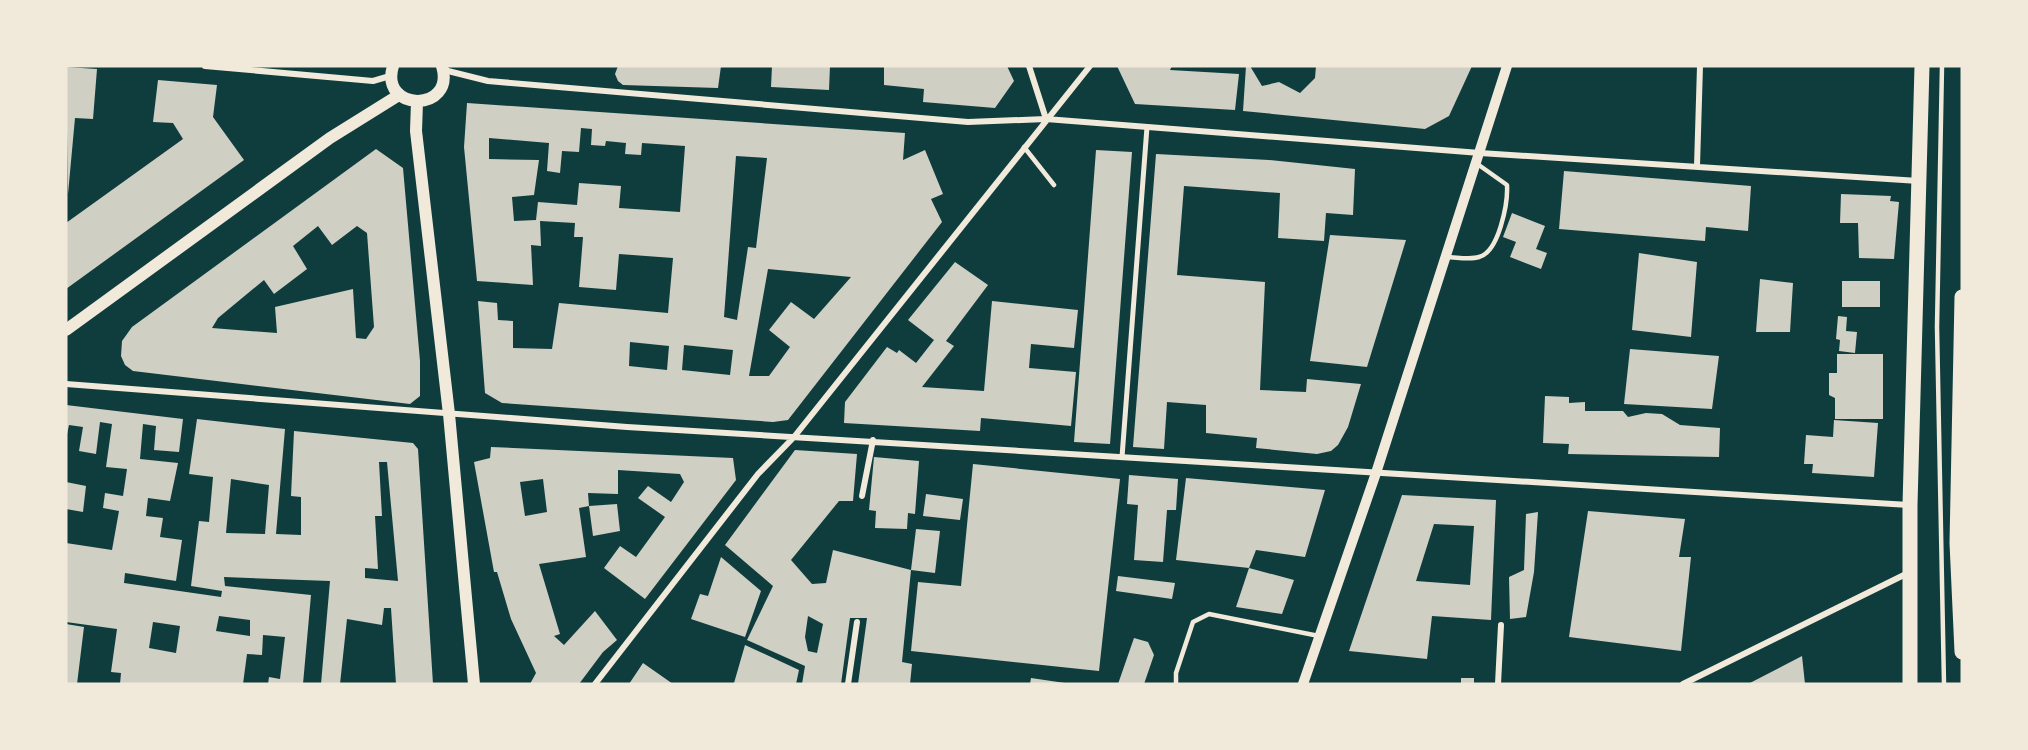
<svg xmlns="http://www.w3.org/2000/svg" width="2028" height="750" font-family="Commissioner,sans-serif">
<style>
.building{fill:#cfcfc3;fill-rule:evenodd}
.lines{fill:none;stroke-linecap:round;stroke-linejoin:round}
.service{stroke:#f1e9da;stroke-width:4.5}
.pedestrian{stroke:#f1e9da;stroke-width:5}
.minor{stroke:#f1e9da;stroke-width:6}
.tertiary{stroke:#f1e9da;stroke-width:10}
.secondary{stroke:#f1e9da;stroke-width:12}
.primary{stroke:#f1e9da;stroke-width:15}
</style>
<rect width="100%" height="100%" fill="#0f3d3e"/>
<path class="building" d="M618 66H721L718 88 623 85 618 81 615 74Z
M772 66H830L829 90 771 87Z
M884 66H1007L1014 81 995 108 923 102 924 89 884 85Z
M1117 66H1172L1170 70 1239 74 1235 110 1135 104Z
M1246 66H1250L1262 86 1279 82 1300 93 1315 78 1316 66H1472L1449 116 1425 129 1243 111Z
M66 67 97 69 93 119 75 118 68 194Z
M158 80 217 85 213 117 244 160 66 289V223L183 139 173 123 153 122Z
M467 103 905 133 903 160 925 150 943 194 931 199 942 222 788 420 773 422 502 403 485 393 478 301 497 303 498 320 513 321V348L552 349 559 303 668 313 673 258 619 254 616 290 579 287 583 237H574L575 223 540 221 541 246 531 245 533 285 477 281 464 147ZM581 128 592 129 591 145 605 146 606 141 626 143 625 154 641 155 642 143 685 146 680 212 619 208 621 186 579 183 577 205 538 202 536 220 514 221 512 197 534 195 539 160 489 159V138L549 143 547 171 560 173 562 151 579 152ZM736 156 767 158 756 248 748 247 737 320 724 317ZM768 269 851 277 814 319 791 302 769 330 790 347 769 376H749ZM630 342 669 346 667 370 629 366ZM684 345 733 350 730 375 682 370Z
M376 149 403 168 420 361V396L410 404 133 371 125 365 121 356 122 341 132 327ZM318 226 332 245 357 226 367 233 374 327 366 339 356 338 353 289 275 307 277 333 212 328 218 318 264 280 274 294 307 269 293 246Z
M1096 150 1132 152 1110 444 1074 442Z
M1156 154 1269 160 1355 169 1353 215 1326 213 1324 241 1278 238 1280 193 1184 186 1177 275 1265 282 1260 390 1306 392 1307 379 1361 384 1348 427 1338 445 1331 451 1317 454 1256 448 1257 438 1206 433V405L1167 402 1164 449 1133 447Z
M1564 171 1751 186 1748 231 1706 227 1705 241 1559 229Z
M1841 194 1891 196 1890 201 1899 202 1894 259 1859 258 1858 223H1840Z
M1512 213 1545 226 1536 249 1547 253 1541 269 1510 257 1516 242 1503 237Z
M1330 235 1406 240 1367 367 1310 361Z
M1639 253 1697 262 1691 337 1632 330Z
M955 262 988 285 946 341 954 346 922 387 984 391 992 301 1078 310 1074 348 1031 344 1029 368 1076 372 1071 426 981 418 980 431 844 423 845 402 887 347 897 353 899 350 916 363 934 340 908 320Z
M1760 279 1793 283 1790 332H1756Z
M1842 281H1880V307H1842Z
M1838 316 1847 317 1846 331 1857 332 1855 353 1839 351 1840 340 1836 339Z
M1630 349 1719 356 1712 409 1624 404Z
M1837 354H1883V419H1835V398L1829 395V373H1837Z
M1545 396 1569 397V403L1585 402V411H1623L1628 417 1646 413 1662 414 1680 425 1720 428 1719 457 1568 454 1569 444 1543 443Z
M66 405 183 419 179 452 154 450 156 426 143 424 140 459 178 463 170 501 148 498 146 516 163 518 160 537 182 540 176 581 125 573 124 583 221 597 222 591 191 586 199 521 209 522 213 477 189 474 197 419 285 429 276 534 301 535V497L291 496 294 431 413 443 418 449 433 684H396L391 608H384L382 625 347 619 340 684H321L330 581 224 577 225 586 311 595 303 684H268L269 677 280 679 285 637 263 635 262 655 247 654 243 684H120L121 673 111 672 117 629 66 622V543L112 550 119 511 103 508 105 493 123 496 127 469 106 467 112 424 100 422 96 454 79 451 83 427 69 425 66 439ZM379 462H387L398 581 365 578V568L378 569 375 516H382ZM231 479 269 485 265 534 226 533ZM219 616 250 620V636L216 631ZM153 622 180 626 176 653 149 648Z
M1834 420 1878 423 1874 477 1812 473 1813 464H1804L1806 435 1833 437Z
M491 447 733 458 736 480 645 599 604 568 620 546 636 557 665 517 638 498 648 486 671 502 684 482 680 474 618 470V494L588 493 589 506 579 508 586 557 539 564 560 634 554 636 564 645 595 611 617 640 603 652 579 684H530L536 673 511 619 497 572H494L474 462 490 458ZM543 479 547 512 525 516 520 482Z
M795 450 857 454 853 501H839L791 560 812 584 826 583 833 550 911 570 902 662 912 664 910 684H858L867 618H850L841 684H802L805 666 747 640 773 586 725 545ZM808 616 823 624 817 653 808 651 805 637Z
M874 457 919 461 915 514 908 513 907 529 875 528 876 511 869 510Z
M973 464 1120 479 1099 671 911 651 918 582 961 586Z
M1129 475 1178 479 1176 510H1167L1163 562 1134 560 1138 505 1127 504Z
M1186 478 1325 490 1305 557 1256 550 1249 568 1294 580 1282 614 1236 607 1249 568 1176 560Z
M66 482 86 486 83 512 66 509Z
M926 494 963 499 960 520 923 516Z
M1402 495 1496 500 1491 620 1432 616 1427 659 1349 651ZM1434 524 1474 526 1470 585 1416 581Z
M617 504 620 531 593 536 589 506Z
M1588 511 1685 519 1679 557H1691L1681 651 1569 637Z
M1538 512 1534 572 1526 617 1510 619 1509 577 1524 570 1526 514Z
M916 529 940 531 935 573 911 570Z
M721 557 761 591 745 637 691 619 700 594 708 596Z
M1118 576 1175 583 1172 599 1116 591Z
M66 624 84 627 77 684H66Z
M1134 638 1148 642 1154 655 1144 684H1118Z
M745 645 799 670 796 684 734 683Z
M1802 656 1805 684H1748Z
M643 663 673 684H629Z
M1031 678 1065 683V684H1030Z
M1461 678H1474V684H1461Z"/>
<g class="lines">
<path class="service" d="M1942 66 1937 327 1944 684
M1024 147 1054 185
M1446 257C1456 257 1470 260 1479 257 1499 252 1508 203 1507 185L1476 163
M1176 684V673L1193 622 1209 614 1319 636"/>
<path class="pedestrian" d="M1122 457 1147 127"/>
<path class="minor" d="M205 66 373 81 390 76
M1029 66 1046 119
M444 70 488 81 968 122 1046 119 1480 153 1919 181
M1697 166 1700 66
M66 384 627 427 1909 505
M862 496 873 440
M595 684 758 474 794 437 1090 66
M848 684 857 622
M1498 684 1501 625
M1683 684 1908 573"/>
<path class="tertiary" d="M1303 684 1376 473 1507 66"/>
<path class="secondary" d="M393 66C379 112 456 113 442 66
M417 102 416 131 449 414 474 684
M66 330 330 138 399 95"/>
<path class="primary" d="M1962 297 1957 543 1962 652
M1910 684V505L1922 66"/>
</g>
<rect width="2028" height="750" fill="none" stroke="#f1e9da" stroke-width="135"/>
</svg>
